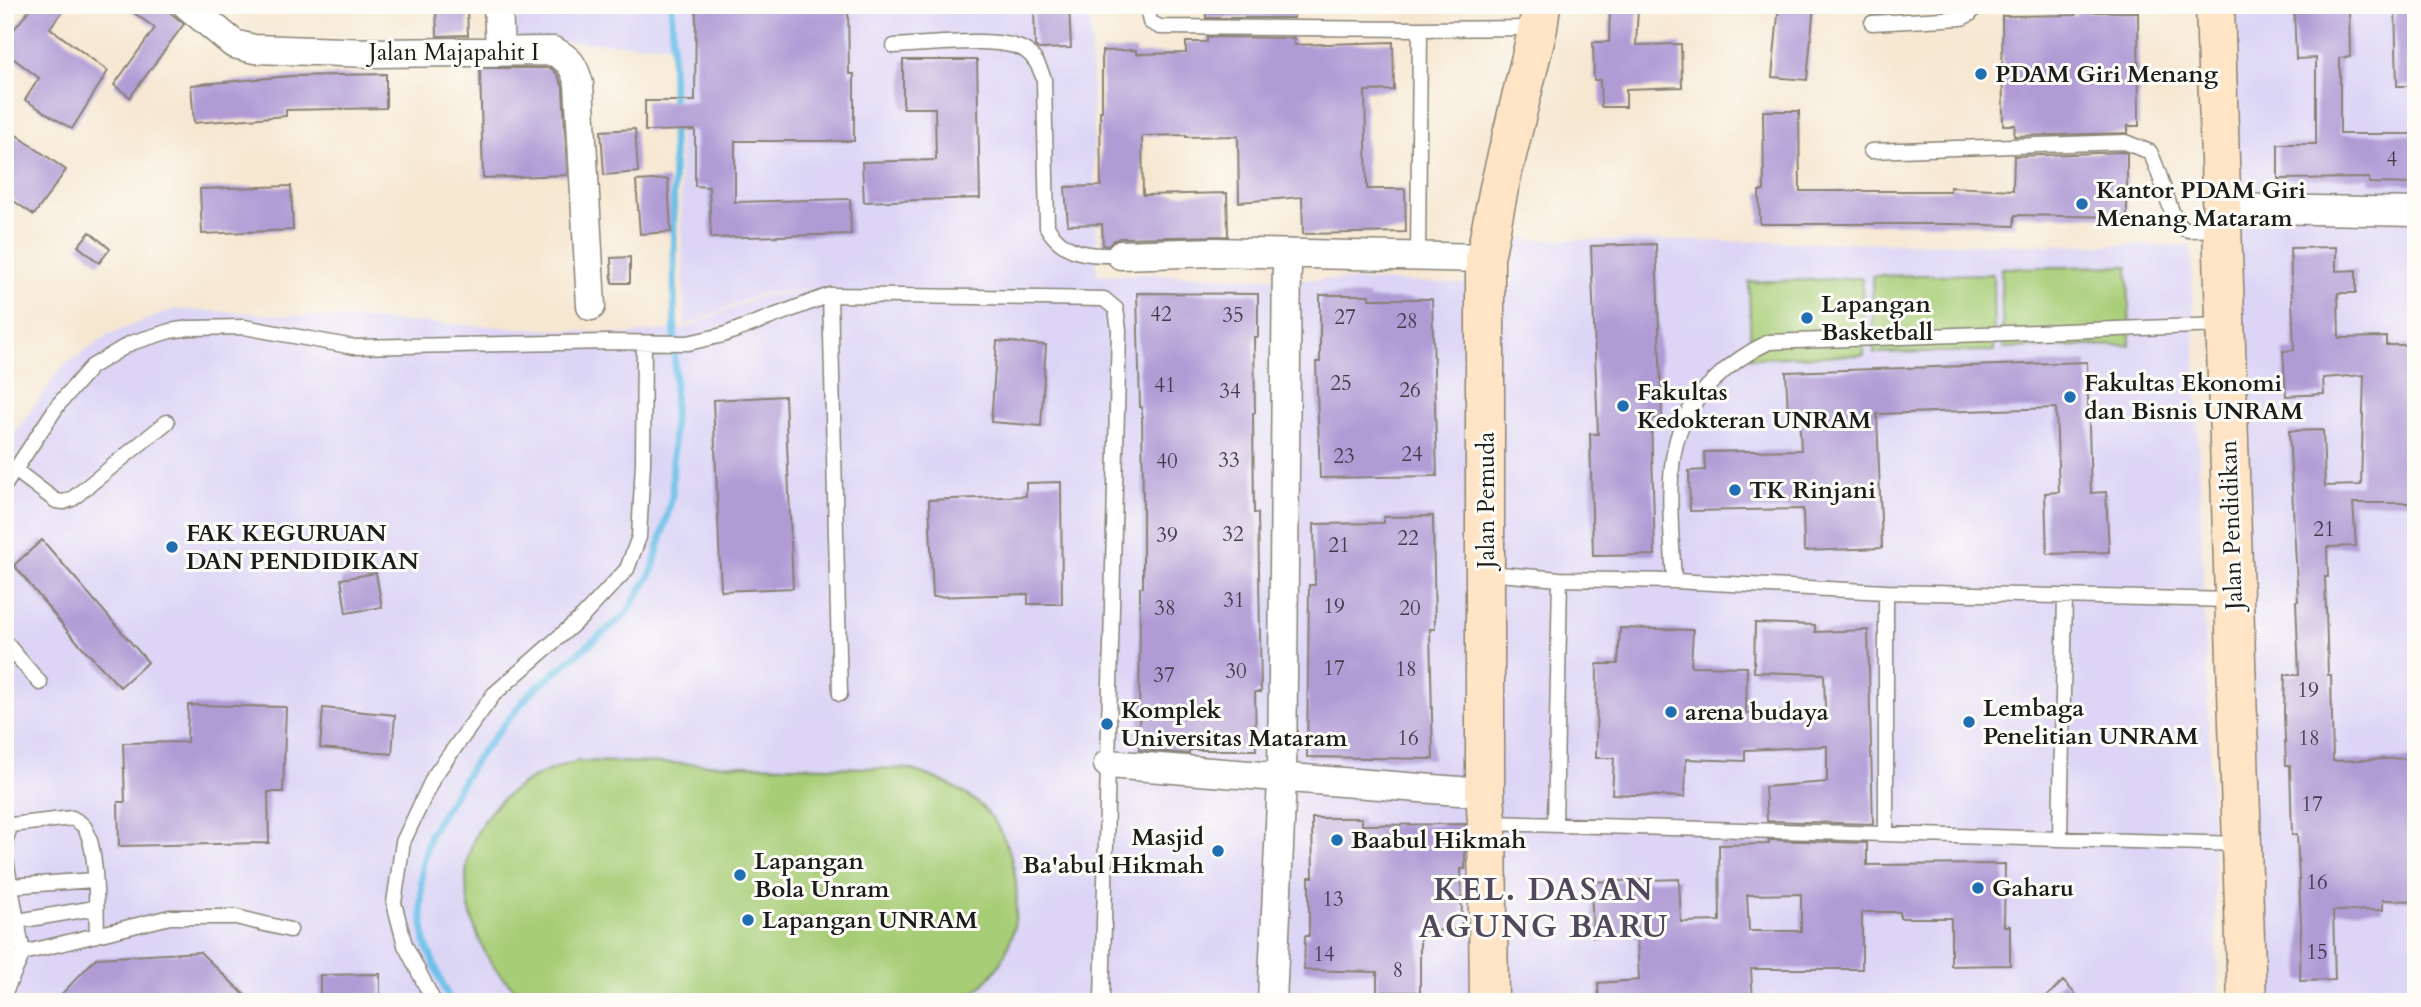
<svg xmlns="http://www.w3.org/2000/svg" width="2421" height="1007" font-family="Cardo,serif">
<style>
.built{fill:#dcd5f6}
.green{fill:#a8cd77;stroke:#62744a;stroke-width:2}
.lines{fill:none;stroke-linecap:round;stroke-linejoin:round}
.stream{stroke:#6cc0e8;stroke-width:7}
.building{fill:#b09bd5;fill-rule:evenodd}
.lane-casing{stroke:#898276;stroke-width:17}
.street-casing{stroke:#898276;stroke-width:31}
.secondary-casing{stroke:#898276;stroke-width:41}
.lane{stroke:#fff;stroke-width:14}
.street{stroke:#fff;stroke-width:28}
.secondary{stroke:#ffe4c6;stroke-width:38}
.poi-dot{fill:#1f6fb2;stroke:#fdfcf7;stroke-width:2.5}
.labels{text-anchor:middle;stroke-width:6;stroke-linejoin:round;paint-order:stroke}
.number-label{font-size:21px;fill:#413c4a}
.street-label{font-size:24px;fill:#1c1c1c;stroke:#fdfcf7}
.poi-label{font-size:24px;font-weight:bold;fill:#1c1c1c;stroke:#fdfcf7;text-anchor:start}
.district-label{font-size:32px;font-weight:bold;letter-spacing:2px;fill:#50485d;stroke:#fdfcf7}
</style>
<rect width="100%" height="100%" fill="#fdfcf7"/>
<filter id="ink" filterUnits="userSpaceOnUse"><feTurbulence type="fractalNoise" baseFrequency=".0143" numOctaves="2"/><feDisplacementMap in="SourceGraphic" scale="14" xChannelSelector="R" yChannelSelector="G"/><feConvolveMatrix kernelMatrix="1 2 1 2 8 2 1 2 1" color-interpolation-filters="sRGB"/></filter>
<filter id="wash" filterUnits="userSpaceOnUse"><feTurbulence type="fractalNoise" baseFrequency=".00686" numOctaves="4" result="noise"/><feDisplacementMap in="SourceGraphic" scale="28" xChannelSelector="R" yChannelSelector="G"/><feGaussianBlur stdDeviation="1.57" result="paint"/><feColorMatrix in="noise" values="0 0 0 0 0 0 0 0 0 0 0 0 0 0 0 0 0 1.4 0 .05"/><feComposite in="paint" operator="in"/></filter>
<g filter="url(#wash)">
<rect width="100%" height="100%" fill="#f6e7d1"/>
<path class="built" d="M513 5H1090L1097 275 1140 274 1512 285 1516 239 2191 246 2219 1002H5V447L62 367 109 334 175 309 628 334 686 328 761 296 863 284 760 294 685 326 676 46 517 40Z
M2223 5H2416V1002H2253Z"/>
<path class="green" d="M2128 266 2130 345 2003 348 2001 268Z
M1993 274 1994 351 1874 353 1872 276Z
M1862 278 1864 355 1751 358 1749 282Z
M578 761 909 769C939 778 973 793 992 818 1024 861 1026 935 991 976 983 986 972 994 962 1002H536C504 985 488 965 476 931 444 843 494 783 578 761Z"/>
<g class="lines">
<path class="stream" d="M672 5 673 110
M450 1002 425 942 421 905 422 867 430 833 477 758 530 693 626 614 652 572 672 497 675 377 673 121"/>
</g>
<g id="blocks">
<path class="building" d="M33 5H67L50 28 108 71 72 129 25 100 39 78 5 52V41Z
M123 5H161L184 24 130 97 114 85 155 28Z
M696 5H848L849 74H854V141H735V202L850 199 851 234 711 238 709 187 695 186V130L645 131V101H695Z
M1034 5H1069L1071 48 1039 49 1035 46Z
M1206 5H1294V18H1206Z
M1779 5H1814L1807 80 1772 77Z
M2294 5H2349L2350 57 2340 58V134H2416V184L2369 183V178L2278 179V144H2316V58L2296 59Z
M2395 5H2416V86H2397Z
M1610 7 1638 8 1636 45 1681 44 1682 87 1626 89V107H1601L1600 80H1594L1593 42H1609Z
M467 8 468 35 437 36 436 9Z
M2076 12H2138L2139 126H2128V133L2014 136 2015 125H2003L2002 16 2076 15Z
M1207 37 1294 38V45L1393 42 1394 90 1365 91 1367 189H1405L1406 232 1303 234 1302 197 1239 202 1238 136 1186 137V135L1142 136 1143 195 1227 193 1228 236 1120 238 1113 241 1108 246 1103 245 1102 224 1068 225 1065 187 1101 186 1100 111H1102V51L1136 50V54L1186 53V42H1207Z
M903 60H977L980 198 864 202 862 162 936 160 935 108H903Z
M480 68H551L557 74 563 87 567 175 483 178Z
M386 74V108L286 110V116L194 123 191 85 292 76Z
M1763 111H1799L1800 191H1950V187L2013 190 2014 156 2123 152 2127 153V217L2015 215 2014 226 1950 224H1760L1759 191H1764Z
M5 127 66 170 34 215 5 195Z
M635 129 638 172 604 175 601 131Z
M668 179 671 232 640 234 636 181Z
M291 186 293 230 202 234 200 189Z
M90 232 110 249 99 263 78 246Z
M1656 244 1662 418H1651L1655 555 1593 556 1590 434H1598L1591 246Z
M2336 247V271L2356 270V293H2338L2339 338 2386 337V345H2416V503H2353L2356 546 2327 547 2328 577H2325L2328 675H2331L2333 761 2416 758V901L2383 900V910L2333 911 2335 980 2300 981 2301 923 2297 834 2292 835 2290 765H2286L2284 713 2285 675H2299L2296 601H2298L2289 431 2323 430 2325 486 2361 485 2364 375 2323 378 2324 394 2286 396 2283 351 2294 350 2290 248Z
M630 257V283H612L611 258Z
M1137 293 1258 294V337H1254L1255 413H1253L1254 513H1258L1261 692H1255L1256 750H1189V754L1139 750 1140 587H1143V514L1142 407H1140Z
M1320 295H1369V299H1432L1437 476 1320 478 1316 362H1320Z
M997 341 1046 345 1041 426 991 422Z
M2087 362 2091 493 2106 492 2109 552 2047 554 2045 493 2059 492 2056 408 1877 414 1882 548 1804 551 1803 509 1690 511 1689 471 1705 470 1704 452 1801 450 1799 415H1788L1786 372Z
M785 396 793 588 721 591 713 400Z
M1061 482 1062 604H1028V594L933 597 929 500 1026 496V483Z
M1433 516 1435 629H1430L1433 759 1307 757 1309 585H1315L1314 524 1384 523V517Z
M42 540 148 662 120 687 69 633 14 565Z
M376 573 382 607 346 613 341 579Z
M1755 623 1815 625V632L1868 630 1873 824 1767 821 1765 787 1827 782V746L1745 750V761L1686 759 1685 797 1612 794 1614 758H1596L1597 664H1618L1620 628 1693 630 1691 666 1747 667 1746 713 1825 709 1824 674 1754 672Z
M188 705 286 707 283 792H268L269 843 119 846 118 802H125L123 743 187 742Z
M323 708 395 715 392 754 320 748Z
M1312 818H1362V825L1465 824V869H1461L1462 930 1420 931V992H1377V972L1304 970 1305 936H1309V877H1313Z
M1768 840 1867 843V865L2005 864 2004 926H2010V965L1951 966V918H1900V912H1862V969H1751L1753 1001 1599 1002 1598 983 1639 980 1637 936 1593 937 1591 882 1679 879 1681 922 1720 921 1719 845 1769 844ZM1801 894V931H1749L1747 895Z
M200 952 252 1002H54L96 958Z
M380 974V1002H320V975Z
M2063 981 2083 1002H2041Z"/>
</g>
</g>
<g filter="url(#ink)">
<use href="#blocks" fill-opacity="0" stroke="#898276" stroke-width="2"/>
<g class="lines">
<g class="lane-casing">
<path id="lane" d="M1147 5 1150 22 1160 27 1420 29
M1872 23 1962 18 1970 14 1977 5
M894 46C925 45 1003 35 1026 51 1036 58 1040 69 1044 79L1047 227C1063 255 1091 256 1121 255
M1871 151 2125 142 2150 152C2162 176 2166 203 2179 227L2189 230 2221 229
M1418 257 1420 29 1537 28
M830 295 840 694
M15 470 56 501 64 502 72 499 167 422
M5 485 58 405 91 367 131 343 170 331 190 328 244 327 354 347 608 342 688 343 723 335 830 295 1104 299 1116 309 1119 330 1102 1002
M1487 573 1560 579 1674 581 1886 592 2232 600
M1674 581C1672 538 1665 478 1678 436 1691 394 1731 360 1769 342L2222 325
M1886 592V834
M5 642 40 683
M1488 823 2241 844
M1555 825 1560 579
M2060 837 2065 598
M5 841 11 825 72 818C77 821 82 823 85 828 98 850 96 908 97 935
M5 855 23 953
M10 886 94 880
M18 921 95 908
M5 992 23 953 170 917H236L290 930
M434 1002 405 945 394 903 403 842 434 776 494 694 583 616 627 569 639 537 643 463 644 343"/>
</g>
<g class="street-casing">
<path id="street" d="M187 5 234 44 254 49 372 53 553 51C570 59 574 66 579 84L591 306
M498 5 500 51
M2223 208 2416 212
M1121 255 1215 252 1485 258
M1108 764 1485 793
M1272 1002 1282 779 1287 255"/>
</g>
<g class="secondary-casing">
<path id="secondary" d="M2215 5 2247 1002
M1489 1002 1487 823 1485 793V258L1499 188 1538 28 1541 5"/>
</g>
<use href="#lane" class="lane"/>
<use href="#street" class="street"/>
<use href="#secondary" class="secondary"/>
</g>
</g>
<g class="poi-dot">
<circle cx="1981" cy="74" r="7"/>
<circle cx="2082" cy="204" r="7"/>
<circle cx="1807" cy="318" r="7"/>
<circle cx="2070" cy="397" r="7"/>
<circle cx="1623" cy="406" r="7"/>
<circle cx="1735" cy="490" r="7"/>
<circle cx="172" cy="547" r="7"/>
<circle cx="1671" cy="712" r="7"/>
<circle cx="1969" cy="722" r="7"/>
<circle cx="1107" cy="724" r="7"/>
<circle cx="1337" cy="840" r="7"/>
<circle cx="1218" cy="851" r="7"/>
<circle cx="740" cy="875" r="7"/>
<circle cx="1978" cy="888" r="7"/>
<circle cx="748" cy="920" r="7"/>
</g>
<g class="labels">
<g class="number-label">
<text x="2392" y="166">4</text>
<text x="1161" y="321">42</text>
<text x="1233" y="322">35</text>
<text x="1345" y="324">27</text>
<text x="1407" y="328">28</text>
<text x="1341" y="390">25</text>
<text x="1165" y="392">41</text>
<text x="1410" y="397">26</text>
<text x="1230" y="398">34</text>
<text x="1412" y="461">24</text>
<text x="1344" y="463">23</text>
<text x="1229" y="467">33</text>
<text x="1167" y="468">40</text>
<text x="2324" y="536">21</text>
<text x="1233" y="541">32</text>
<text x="1167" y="542">39</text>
<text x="1408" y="545">22</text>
<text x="1339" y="552">21</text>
<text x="1234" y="607">31</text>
<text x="1334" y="613">19</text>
<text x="1165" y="615">38</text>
<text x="1410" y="615">20</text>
<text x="1334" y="675">17</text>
<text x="1406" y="676">18</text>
<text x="1236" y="678">30</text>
<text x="1164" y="682">37</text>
<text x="2308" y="697">19</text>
<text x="1408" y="745">16</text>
<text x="2309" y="745">18</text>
<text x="2312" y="811">17</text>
<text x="2317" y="889">16</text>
<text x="1333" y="906">13</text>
<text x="2317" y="959">15</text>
<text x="1324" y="961">14</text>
<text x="1398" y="977">8</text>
</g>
<g class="street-label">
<text x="454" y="60">Jalan Majapahit I</text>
<text transform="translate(1486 500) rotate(-90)" y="8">Jalan Pemuda</text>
<text transform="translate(2231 525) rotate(-92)" y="8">Jalan Pendidikan</text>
</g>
<g class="poi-label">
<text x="1995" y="82">PDAM Giri Menang</text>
<text x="2096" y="198">Kantor PDAM Giri<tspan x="2096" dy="28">Menang Mataram</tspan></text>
<text x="1821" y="312">Lapangan<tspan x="1821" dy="28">Basketball</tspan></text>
<text x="2084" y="391">Fakultas Ekonomi<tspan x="2084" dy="28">dan Bisnis UNRAM</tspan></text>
<text x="1637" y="400">Fakultas<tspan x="1637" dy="28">Kedokteran UNRAM</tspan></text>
<text x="1749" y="498">TK Rinjani</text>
<text x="186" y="541">FAK KEGURUAN<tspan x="186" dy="28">DAN PENDIDIKAN</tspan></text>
<text x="1983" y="716">Lembaga<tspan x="1983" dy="28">Penelitian UNRAM</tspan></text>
<text x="1121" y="718">Komplek<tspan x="1121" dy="28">Universitas Mataram</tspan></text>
<text x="1685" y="720">arena budaya</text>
<text x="1204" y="845" text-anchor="end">Masjid<tspan x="1204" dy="28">Ba'abul Hikmah</tspan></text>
<text x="1351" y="848">Baabul Hikmah</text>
<text x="754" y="869">Lapangan<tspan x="754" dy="28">Bola Unram</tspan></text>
<text x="1992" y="896">Gaharu</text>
<text x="762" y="928">Lapangan UNRAM</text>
</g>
<g class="district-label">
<text x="1544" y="900">KEL. DASAN<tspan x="1544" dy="37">AGUNG BARU</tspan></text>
</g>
</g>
<rect width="2421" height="1007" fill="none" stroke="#fdfcf7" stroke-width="28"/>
</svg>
